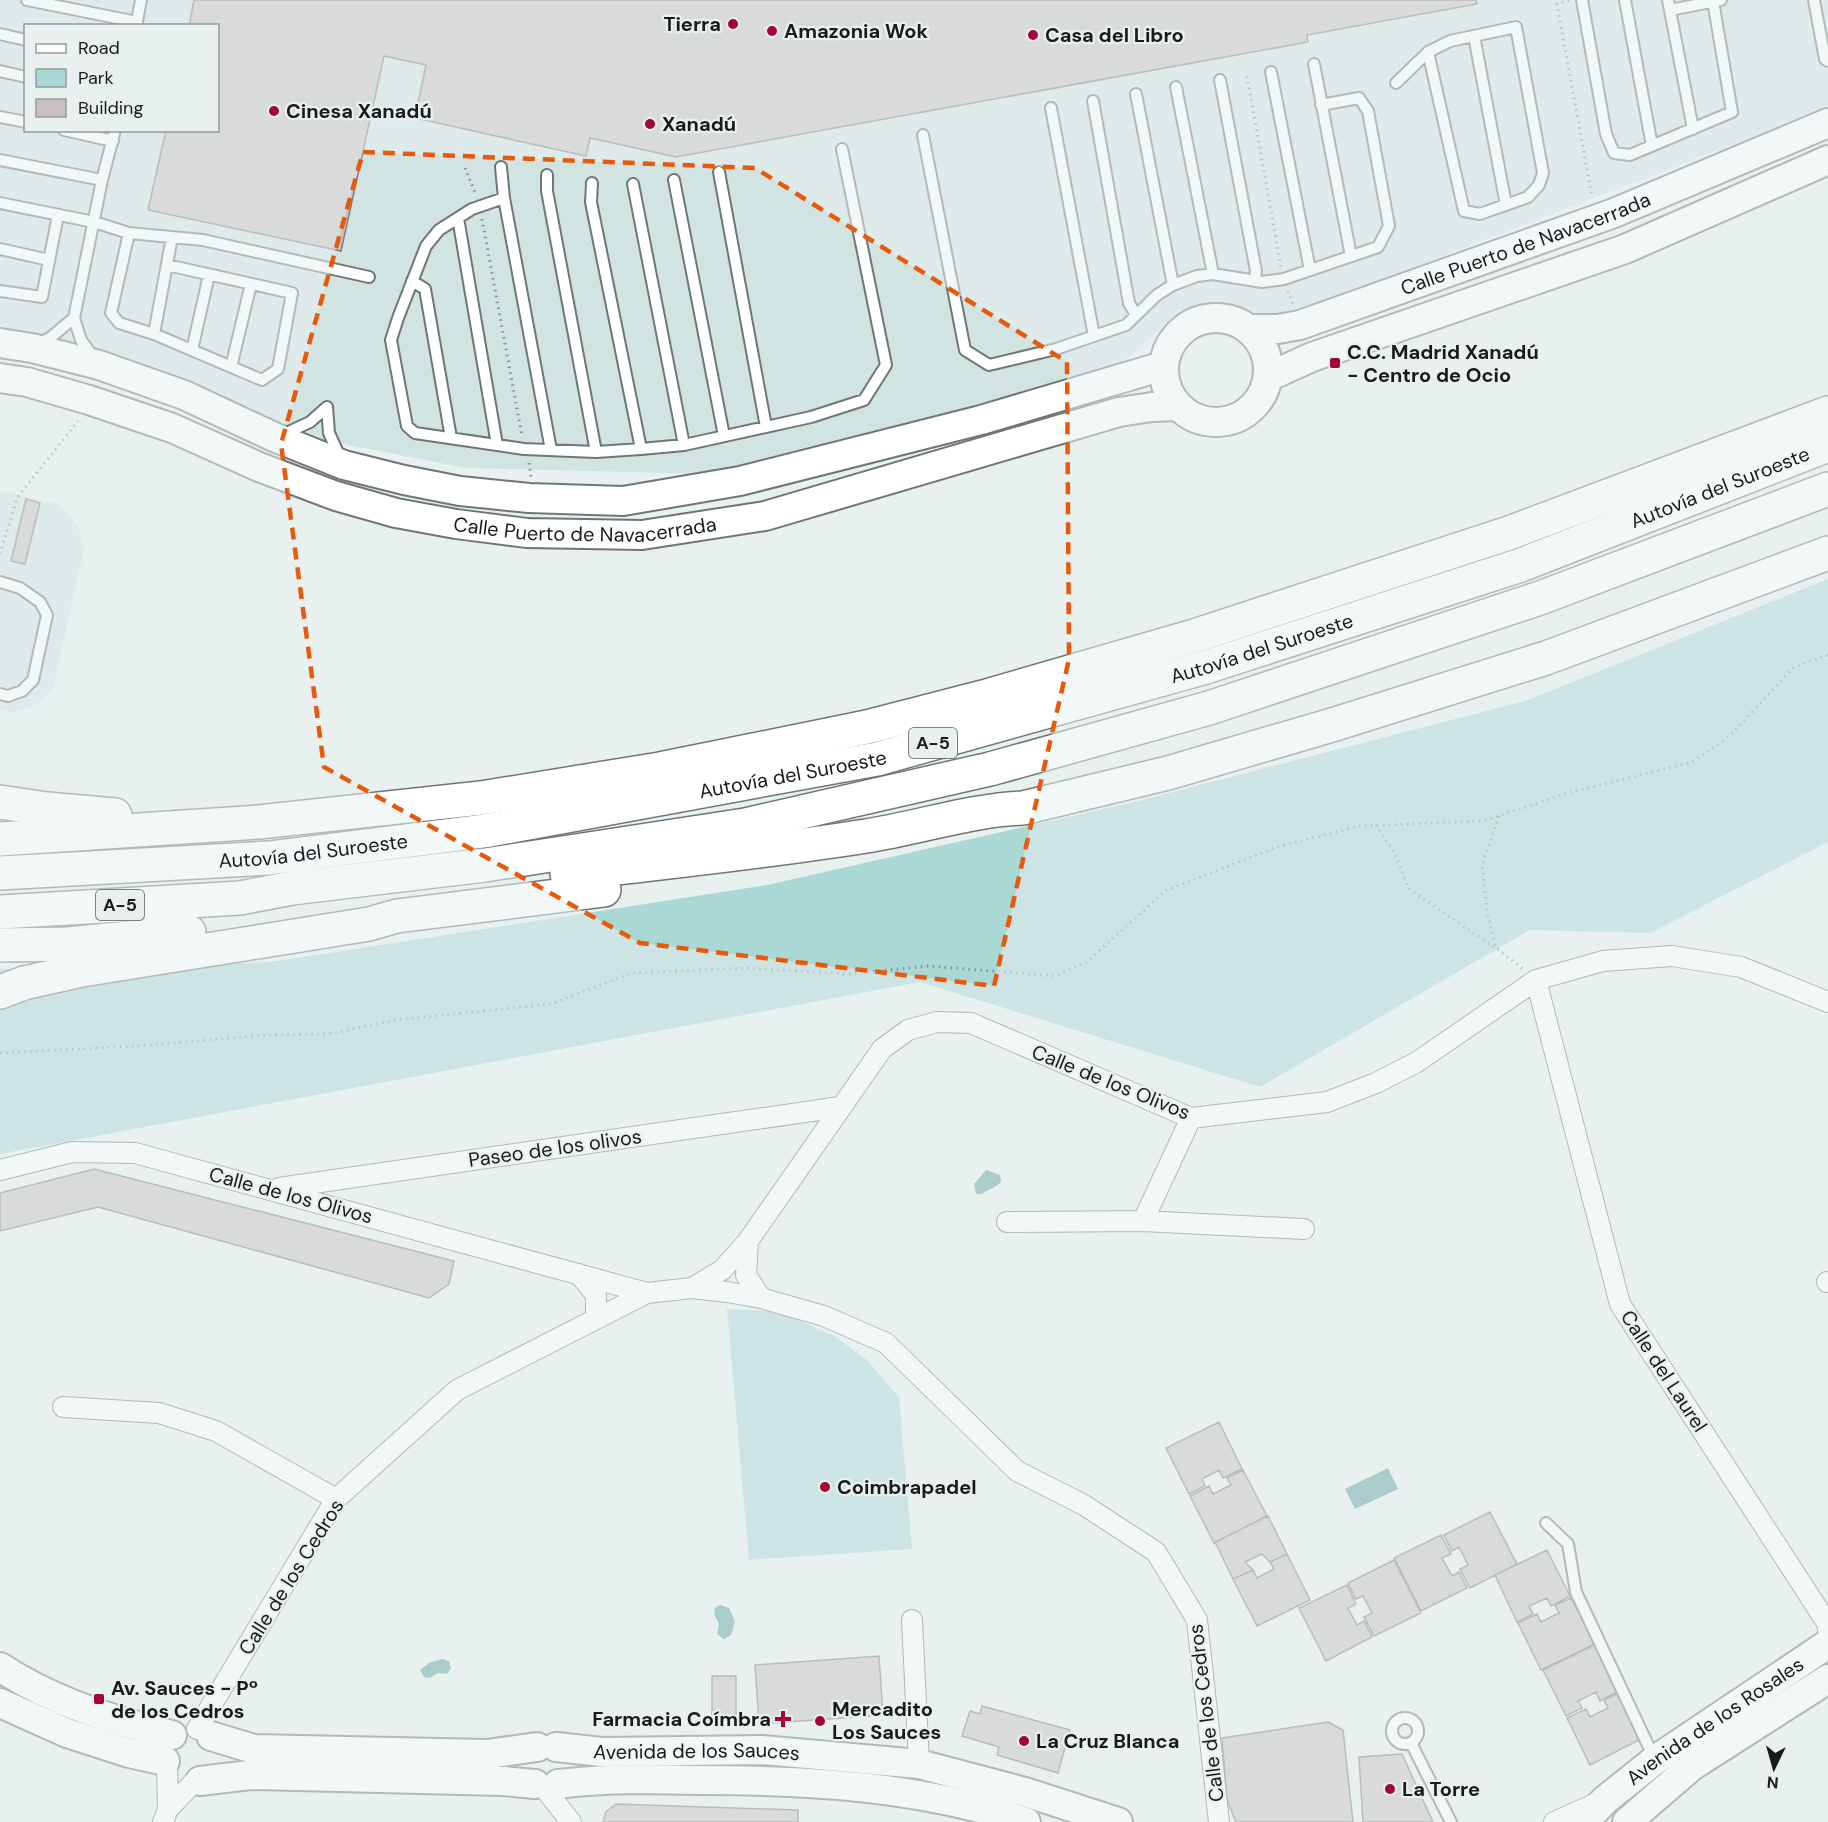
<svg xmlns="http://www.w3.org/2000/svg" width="1828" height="1822" font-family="'DM Sans',sans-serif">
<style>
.built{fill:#d2e4e2;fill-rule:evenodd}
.green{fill:#aad8d4}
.water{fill:#5fa39e}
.building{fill:#c8c0c1;stroke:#847d7d;stroke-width:1.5}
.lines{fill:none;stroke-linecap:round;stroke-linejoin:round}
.lane-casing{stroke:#6f7776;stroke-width:14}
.street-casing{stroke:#6f7776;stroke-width:22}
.secondary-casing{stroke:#6f7776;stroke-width:32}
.highway-casing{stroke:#6f7776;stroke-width:36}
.path{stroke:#888f8e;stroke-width:3;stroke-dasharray:1.5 4.5;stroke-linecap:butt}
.lane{stroke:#fff;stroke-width:10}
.street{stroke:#fff;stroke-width:20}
.secondary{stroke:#fff;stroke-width:28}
.highway{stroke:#fff;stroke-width:33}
.marked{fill:none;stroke:#e8590c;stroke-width:4.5;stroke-dasharray:12 8;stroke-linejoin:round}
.poi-dot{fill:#a30636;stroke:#e8f1f0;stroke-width:2}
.labels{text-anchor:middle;stroke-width:4.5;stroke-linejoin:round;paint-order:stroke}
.shield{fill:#e8f1f0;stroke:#565b5b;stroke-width:1.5}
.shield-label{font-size:18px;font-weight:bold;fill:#181b1b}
.poi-label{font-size:20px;font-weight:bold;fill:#181b1b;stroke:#e8f1f0;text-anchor:start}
.street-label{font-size:20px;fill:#181b1b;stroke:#e8f1f0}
</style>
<rect width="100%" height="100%" fill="#e8f1f0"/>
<path class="built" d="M0 0H1828V108L1286 316 1182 309 1107 377 708 474 466 468 277 431 0 337ZM26 26H218V130H26Z
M0 490 58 504 78 525 84 549 53 689 38 703 13 713 0 709Z"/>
<path class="green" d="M1828 579V842L1650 933 1530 930 1260 1087 920 982 0 1154V969L271 962 767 885 1130 803 1525 701Z
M727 1309 781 1312 836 1337 867 1360 899 1397 912 1549 749 1560Z"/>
<path class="water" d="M986 1170 1000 1175 1001 1182C997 1186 987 1191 981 1194H976L974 1184Z
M1388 1468 1398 1489 1355 1509 1345 1489Z
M720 1605 729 1608 735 1622 731 1635 724 1639 717 1634 719 1624 714 1614 715 1608Z
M442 1659 449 1661 451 1668 447 1674 438 1673 430 1678 424 1677 420 1670 429 1663Z"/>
<path class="building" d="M194 0H1476L1477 4 1307 35 1308 42 676 157 590 138 586 156 415 118 426 65 384 56 341 251 148 210 166 130H218V26H189Z
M26 499 40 503 25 564 11 561Z
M94 1169 454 1261 449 1284 429 1298 98 1207 0 1231V1193Z
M1219 1422 1242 1469 1223 1478 1219 1470 1202 1479 1205 1486 1189 1494 1166 1448Z
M1243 1470 1267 1516 1214 1543 1190 1496 1209 1486 1213 1494 1231 1485 1227 1478Z
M1490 1512 1517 1564 1470 1588 1460 1569 1468 1565 1459 1547 1452 1551 1444 1535Z
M1268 1516 1287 1554 1270 1562 1262 1554 1245 1562 1253 1570 1233 1579 1215 1542Z
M1441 1535 1451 1554 1442 1558 1452 1576 1459 1572 1467 1588 1421 1611 1394 1558Z
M1547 1550 1570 1596 1551 1606 1547 1598 1529 1606 1533 1614 1517 1622 1495 1575Z
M1287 1554 1310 1600 1257 1626 1233 1579 1253 1570 1257 1578 1274 1569 1270 1562Z
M1394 1560 1421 1613 1374 1636 1364 1617 1372 1613 1363 1596 1356 1599 1348 1583Z
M1347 1585 1356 1604 1348 1608 1357 1625 1364 1621 1372 1637 1326 1661 1299 1608Z
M1571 1598 1595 1644 1541 1670 1518 1623 1537 1614 1541 1622 1559 1613 1555 1605Z
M1596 1644 1619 1691 1600 1701 1596 1692 1578 1701 1582 1708 1566 1716 1543 1670Z
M879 1656 883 1715 759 1724 755 1665Z
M712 1676H736V1717H712Z
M1620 1692 1643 1738 1590 1765 1567 1718 1586 1709 1590 1717 1608 1708 1604 1700Z
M982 1706 1070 1730 1058 1773 997 1755 999 1747 962 1736 970 1711 980 1714Z
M1328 1722 1343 1730 1353 1822H1236L1227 1800 1222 1738Z
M1402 1754 1433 1822H1363L1359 1757Z
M616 1804 798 1810V1822H603L606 1812Z"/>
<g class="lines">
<g class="lane-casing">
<path id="lane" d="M27 0 137 22
M1582 0 1606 134 1614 153 1630 155 1732 112 1713 1
M1625 0 1652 146
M1668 0 1693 129
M1814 0 1825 59 1828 61
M1670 10 1721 0
M136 26 141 0
M0 34 26 40
M1474 36 1506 205
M1314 64 1351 256
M0 71 26 77
M1271 72 1310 270
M1220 80 1256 271 1255 281
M1396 83 1428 52 1450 41 1516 27 1543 173 1539 185 1528 197 1480 214 1464 211 1428 52
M1176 87 1213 274
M1136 94 1173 285
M1093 101 1129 303 1136 315
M1051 108 1094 336
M0 117 26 122
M64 130 113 141
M923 135 965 350 989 365 1056 349 1126 325 1157 295 1173 285 1197 276 1213 274 1262 282 1284 279 1378 247 1389 226 1368 111 1359 98 1321 105
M0 160 102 180
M501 167 504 198 551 450
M719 172 766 427
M547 175V191L596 452
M674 180 724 436
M592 183 591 202 641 449
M633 184 684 445
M504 198 472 209 439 230 426 246 398 318 391 340 407 426 415 433 524 449 596 452 641 449 684 445 811 417 864 400 886 365 842 149
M0 203 94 222 129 233 203 240 369 277
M458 218 497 445
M129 233 111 313 119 323 154 334 262 380 278 369 292 293 167 265
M0 249 49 260
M412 281 425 289 451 438
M0 291 42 297 58 215
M154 334 172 237
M38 344 50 338 74 318
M192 350 209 275
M94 358 81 340 74 318 102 180 115 130
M231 367 251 284
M327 407 329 433 340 457
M282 435 310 422 327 407
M0 582 20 588 40 602 47 615 33 680 22 691 8 696 0 694
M1546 1523 1568 1544 1576 1592 1655 1760
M1392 1731a13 13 0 1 1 26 0a13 13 0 1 1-26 0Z
M1411 1743 1451 1822"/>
</g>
<g class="street-casing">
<path id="street" d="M1536 980 1620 1304 1827 1623 1828 1630
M0 1170 72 1152 135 1153 647 1293
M279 1188 840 1107
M1143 1221 1191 1118
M1007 1222 1143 1221 1304 1229
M748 1241 746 1275 761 1298 824 1316 886 1343 1017 1471 1084 1505 1156 1552 1197 1620 1219 1822
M579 1274 596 1295V1318
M1827 1282H1828
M692 1288 727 1292 761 1298
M63 1407 159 1413 216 1431 336 1499
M912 1620 919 1764
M197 1729 336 1499 457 1390 647 1293 692 1288 722 1270 748 1241 882 1049 908 1030 937 1022 971 1023 1191 1118 1327 1102 1376 1083 1417 1062 1536 980 1603 961 1672 956 1741 967 1828 1002
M167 1767 168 1809
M544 1788 571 1822
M163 1822 168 1809 194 1782
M1554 1822 1597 1803"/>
</g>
<g class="secondary-casing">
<g id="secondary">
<circle cx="1216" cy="370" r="52"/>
<path id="s1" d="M1248 329H1278L1300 325 1614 213 1828 123"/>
<path d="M0 343 32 348 99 365 184 395 274 437 344 465 404 480 460 491 529 498 623 501 740 481 981 420 1163 366"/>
<path d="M1268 377 1312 357 1625 249 1828 160"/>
<path id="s2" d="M0 378 27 382 89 400 172 428 259 467 336 496 396 513 456 524 527 533 642 535 765 516 1119 412 1152 407 1178 406"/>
<path d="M0 1667C51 1701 113 1721 172 1735"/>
<path d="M0 1703 67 1733 129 1753 165 1761"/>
<path d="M211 1736 254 1749 487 1754 537 1747"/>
<path id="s3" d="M556 1747 602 1752 762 1750 919 1764 1025 1792 1118 1822"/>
<path d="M200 1781 250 1775 503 1781 535 1784"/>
<path d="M558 1784C605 1778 652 1779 699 1780 808 1780 922 1786 1026 1822"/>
<path id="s4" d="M1584 1822 1605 1800 1655 1760 1828 1644"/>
<path d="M1627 1822 1692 1766 1828 1679"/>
</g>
</g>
<g class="highway-casing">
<g id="highway">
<path d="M0 802 47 809 115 815"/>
<path d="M0 839 259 822 481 798 660 769 867 727 983 697 1194 636 1509 533 1828 413"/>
<path id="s5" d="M0 873 269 858 484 831 877 759 1206 667 1521 565 1828 445"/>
<path d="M567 874C666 862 766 852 866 836 918 828 970 810 1023 808L1168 773 1332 725 1546 658 1828 553"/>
<path d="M0 912 240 898 292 888 485 865 745 825 990 769 1209 708 1540 598 1828 489"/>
<path d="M0 945 68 944 189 932"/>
<path d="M0 992 24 983 82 970 369 924 397 916 604 890"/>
</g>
</g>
<path class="path" d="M1569 0 1557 4 1592 197
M1247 76 1281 267
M465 168 476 195
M482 219 522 436
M1288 291 1293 304
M529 463 531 477
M0 554 17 498 78 421
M1499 816 1482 865 1487 911 1496 948 1523 969
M1376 825 1394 852 1409 889 1494 947
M0 1053 152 1045 265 1035 328 1034 396 1020 551 1004 632 973 749 968 849 974 928 966 1055 976 1087 962 1165 891 1277 847 1359 826 1483 821 1571 792 1692 762 1730 736 1794 667 1828 655"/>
<use href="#lane" class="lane"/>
<use href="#street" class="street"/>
<use href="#secondary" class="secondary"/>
<use href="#highway" class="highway"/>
</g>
<path d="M0 0H1828V1822H0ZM363 152 755 168 1067 362 1069 659 994 986 640 943 324 767 281 444Z" fill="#e8f1f0" fill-opacity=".55" fill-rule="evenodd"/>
<path class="marked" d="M363 152 755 168 1067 362 1069 659 994 986 640 943 324 767 281 444Z"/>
<g class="poi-dot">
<circle cx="733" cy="24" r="6"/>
<circle cx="772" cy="31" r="6"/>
<circle cx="1033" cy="35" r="6"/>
<circle cx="274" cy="111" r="6"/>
<circle cx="650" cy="124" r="6"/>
<rect x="1329" y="357" width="12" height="12" rx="3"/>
<circle cx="825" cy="1487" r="6"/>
<rect x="93" y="1693" width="12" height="12" rx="3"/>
<path d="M780 1710h6v6h6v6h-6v6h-6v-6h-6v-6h6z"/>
<circle cx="820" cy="1721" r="6"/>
<circle cx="1024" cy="1741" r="6"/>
<circle cx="1390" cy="1789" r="6"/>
</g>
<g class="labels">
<g class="shield">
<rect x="909" y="728" width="48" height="30" rx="4.5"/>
<rect x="96" y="890" width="48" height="30" rx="4.5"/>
</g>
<g class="shield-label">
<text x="933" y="749">A-5</text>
<text x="120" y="911">A-5</text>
</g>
<g class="poi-label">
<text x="721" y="31" text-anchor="end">Tierra</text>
<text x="784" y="38">Amazonia Wok</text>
<text x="1045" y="42">Casa del Libro</text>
<text x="286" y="118">Cinesa Xanadú</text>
<text x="662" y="131">Xanadú</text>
<text x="1347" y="359">C.C. Madrid Xanadú<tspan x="1347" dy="23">- Centro de Ocio</tspan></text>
<text x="837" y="1494">Coimbrapadel</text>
<text x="111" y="1695">Av. Sauces - Pº<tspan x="111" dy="23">de los Cedros</tspan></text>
<text x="832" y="1716">Mercadito<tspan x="832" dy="23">Los Sauces</tspan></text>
<text x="771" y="1726" text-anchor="end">Farmacia Coímbra</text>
<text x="1036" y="1748">La Cruz Blanca</text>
<text x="1402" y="1796">La Torre</text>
</g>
<g class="street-label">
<text dy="7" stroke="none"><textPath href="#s1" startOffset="292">Calle Puerto de Navacerrada</textPath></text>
<text dy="7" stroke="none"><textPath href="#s5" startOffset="1772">Autovía del Suroeste</textPath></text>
<text dy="7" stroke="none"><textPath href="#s2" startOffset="610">Calle Puerto de Navacerrada</textPath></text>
<text dy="7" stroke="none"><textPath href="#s5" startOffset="1286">Autovía del Suroeste</textPath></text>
<text dy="7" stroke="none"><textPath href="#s5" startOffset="800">Autovía del Suroeste</textPath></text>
<text dy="7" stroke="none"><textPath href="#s5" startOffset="314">Autovía del Suroeste</textPath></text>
<text transform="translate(1111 1082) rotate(22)" y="7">Calle de los Olivos</text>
<text transform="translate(555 1148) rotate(-8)" y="7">Paseo de los olivos</text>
<text transform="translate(291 1195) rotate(15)" y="7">Calle de los Olivos</text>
<text transform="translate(1664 1371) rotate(57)" y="7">Calle del Laurel</text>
<text transform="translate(291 1577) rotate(-58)" y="7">Calle de los Cedros</text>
<text transform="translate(1206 1713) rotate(-97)" y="7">Calle de los Cedros</text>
<text dy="7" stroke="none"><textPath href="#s4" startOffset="166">Avenida de los Rosales</textPath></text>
<text dy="7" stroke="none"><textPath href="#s3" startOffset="141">Avenida de los Sauces</textPath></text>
</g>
</g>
<rect x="24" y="24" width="195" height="108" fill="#e8f1f0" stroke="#959b9b" stroke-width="1.5"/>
<rect x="36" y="44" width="30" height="9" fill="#ffffff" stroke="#959b9b" stroke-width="1.5"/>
<text x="78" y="54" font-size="18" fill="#181b1b">Road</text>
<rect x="36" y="69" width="30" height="18" fill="#aad8d4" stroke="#959b9b" stroke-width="1.5"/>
<text x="78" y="84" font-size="18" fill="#181b1b">Park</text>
<rect x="36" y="99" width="30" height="18" fill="#c8c0c1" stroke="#959b9b" stroke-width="1.5"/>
<text x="78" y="114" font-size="18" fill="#181b1b">Building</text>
<g transform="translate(1774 1768) rotate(185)" stroke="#e8f1f0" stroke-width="4.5" paint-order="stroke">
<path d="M0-4.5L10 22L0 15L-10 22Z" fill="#181b1b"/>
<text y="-9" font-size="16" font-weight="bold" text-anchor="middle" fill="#181b1b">N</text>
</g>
</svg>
